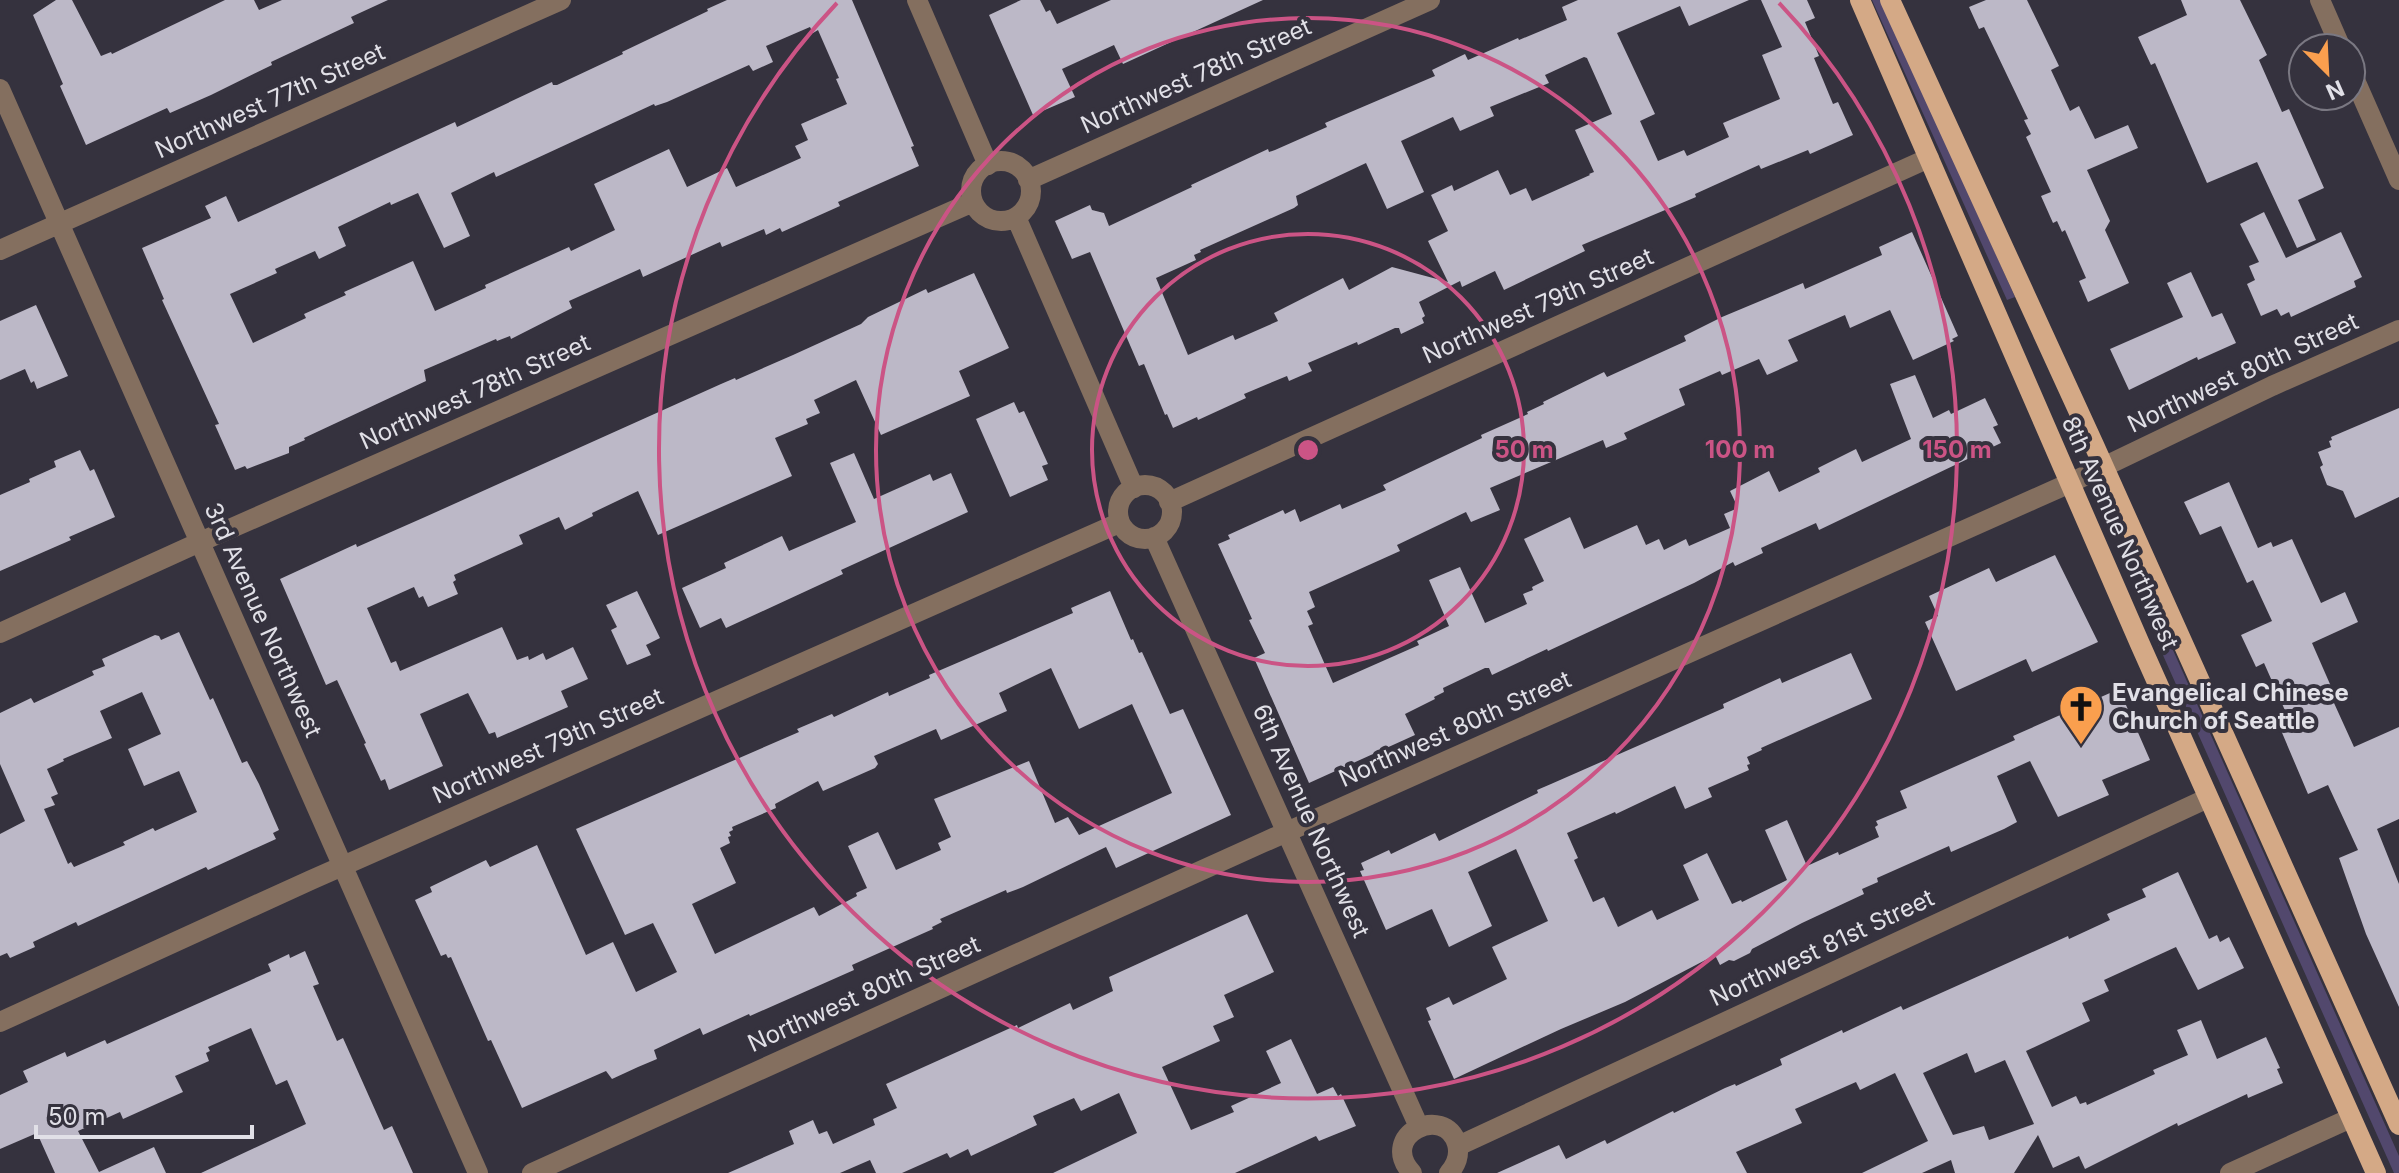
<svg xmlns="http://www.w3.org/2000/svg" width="2399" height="1173" font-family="Inter,sans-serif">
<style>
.green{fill:#52486d}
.building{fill:#bcb8c7;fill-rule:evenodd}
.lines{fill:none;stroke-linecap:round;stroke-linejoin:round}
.minor{stroke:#846f5f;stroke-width:20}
.major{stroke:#d4a986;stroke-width:20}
.ring{fill:none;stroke:#cb5485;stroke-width:4}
.labels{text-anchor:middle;stroke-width:8;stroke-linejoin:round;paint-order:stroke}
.street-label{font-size:24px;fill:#e1e0e7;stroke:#35323e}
.poi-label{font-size:24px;font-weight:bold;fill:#e1e0e7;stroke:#35323e;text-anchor:start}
.centre{fill:#cb5485;stroke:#35323e;stroke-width:4}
.ring-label{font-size:24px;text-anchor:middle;font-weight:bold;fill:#cb5485;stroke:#35323e;stroke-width:8;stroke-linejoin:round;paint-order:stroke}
</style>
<rect width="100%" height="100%" fill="#35323e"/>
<path class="green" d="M1872 0H1882L2015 297 2007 300Z
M2168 639 2399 1156V1173H2394L2158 644Z"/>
<path class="building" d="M56 0H72L101 56 111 52 112 54 225 0H254L259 10 282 0H388L351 17 354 23 271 62 272 65 211 95 170 113 167 108 86 145 60 86 63 84 33 15Z
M727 0H852L914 146 911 147 919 166 838 202 840 206 782 232 780 228 766 235 764 229 722 247 720 242 643 277 640 269 569 301 572 308 511 339 510 336 497 341 496 339 424 370 426 381 304 438 305 440 289 447V453L247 469 245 466 235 470 215 425 219 424 162 300 164 299 142 248 211 218 205 206 226 196 238 222 455 122 457 127 552 82 553 85H557L623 54 622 52 708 11 707 9ZM810 27 813 33 818 30 839 78 836 79 847 104 801 124 808 140 795 146 801 158 736 187 727 168 687 187 669 149 594 184 615 230 571 251 569 247 485 285 486 288 435 311 413 261 344 292 346 295 304 314 306 318 253 343 230 294 277 273 275 269 315 251 319 259 346 246 338 227 390 202 391 205 418 193 444 248 470 236 451 193 494 172 496 177 654 104 655 106 667 102 749 65 753 71 773 62 766 46Z
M1021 0H1040L1046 12 1050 10 1057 24 1111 0H1263L1123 64 1114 45 1062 69 1075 97 1033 115 989 15Z
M1578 0H1749L1689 26 1680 6 1617 33 1655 114 1640 121 1658 161 1684 150 1687 156 1729 137 1723 123 1780 99 1762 55 1782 47 1761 0H1807L1815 18 1805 22 1819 56 1814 58 1833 104 1838 102 1853 135 1810 154 1808 150 1761 169 1759 165 1695 194 1696 197 1582 245 1585 251 1504 290 1495 271 1462 287 1460 281 1419 302 1425 316 1422 318 1424 323 1401 334 1399 328H1395L1358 345 1357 342 1308 363 1312 371 1289 381 1287 376 1244 394 1246 398 1198 420 1197 417 1173 428 1167 414 1165 415 1144 364 1139 366 1090 252 1072 259 1055 221 1090 205 1092 210 1104 213 1109 226 1192 187 1191 185 1268 149 1269 152 1275 150 1327 127 1325 123 1435 76 1432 70 1465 54 1468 60 1518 38 1519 40 1567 20 1562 7ZM1584 57 1587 58 1612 114 1575 130 1594 172 1589 174 1590 175 1532 201 1526 188 1510 195 1498 170 1454 191 1452 185 1431 195 1448 231 1428 241 1448 282 1392 267 1349 290 1343 278 1274 313 1278 321 1235 340 1233 335 1188 355 1156 278 1196 260 1194 255 1201 252 1200 250 1294 208 1298 205 1296 196 1366 163 1387 209 1424 192 1401 141 1453 117 1460 131 1494 116 1490 107 1549 83 1545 75Z
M1986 0H2027L2059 66 2051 70 2070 111 2079 106 2095 139 2128 125 2138 148 2087 170 2110 221 2105 230 2129 283 2088 302 2079 281 2086 278 2065 230 2062 232 2057 221 2053 223 2041 196 2051 192 2026 137 2031 134 2024 120 2028 119 1984 27 1979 29 1969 7Z
M2181 0H2240L2267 55 2259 60 2282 112 2289 109 2324 188 2298 200 2316 240 2297 248 2257 162 2207 183 2155 63 2151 65 2138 37 2187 15Z
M2264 212 2286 258 2341 232 2362 277 2354 281 2356 287 2291 317 2289 312 2281 316 2277 309 2261 316 2247 284 2255 280 2249 266 2259 262 2240 224Z
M1912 232 1958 336 1952 339 1954 341 1913 360 1890 310 1850 328 1845 315 1788 340 1798 361 1767 375 1759 359 1722 375 1720 371 1679 389 1685 405 1624 433 1627 439 1606 448 1603 440 1490 488 1500 510 1471 522 1466 512 1397 545 1400 551 1309 592 1315 607 1307 611 1313 624 1308 626 1333 683 1419 645 1417 641 1449 626 1429 580 1460 567 1485 623 1527 604 1523 594 1533 590 1532 587 1544 581 1524 539 1570 517 1584 549 1637 525 1646 545 1659 539 1664 550 1686 539 1689 546 1730 528 1724 514 1738 508 1730 491 1769 471 1779 492 1820 472 1818 468 1856 449 1862 462 1911 439 1890 384 1915 375 1933 418 1949 410 1951 414 1985 398 1998 425 1993 427 2001 443 1819 530 1816 523 1761 548 1763 553 1735 566 1733 562 1694 583 1548 651 1547 649 1492 675 1489 668H1485L1443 688 1444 692 1434 697 1435 699 1405 714 1415 735 1309 783 1254 658 1265 653 1249 620 1252 619 1218 544 1230 539 1228 535 1283 510 1285 514 1295 509 1300 522 1340 504 1342 509 1386 490 1383 485 1482 438 1481 435 1528 414 1527 412 1544 404 1543 402 1604 372 1607 377 1686 341 1684 336 1722 317 1803 283 1805 289 1882 255 1879 247Z
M2191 272 2212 317 2222 313 2236 343 2198 360 2197 357 2129 390 2110 349 2183 317 2167 283Z
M974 273 1009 348 959 371 970 396 881 435 856 380 814 400 820 413 806 419 808 424 775 438 792 476 658 535 638 491 592 513 593 516 565 530 559 517 519 535 523 544 454 575 456 580 453 582 458 594 428 607 423 596 419 598 414 587 367 608 391 663 396 661 400 671 502 627 517 660 528 656 529 660 543 653 546 660 573 647 588 679 561 691 568 707 497 738 495 732 489 734 468 693 420 714 443 766 389 790 385 779 381 781 364 744 366 743 337 680 326 685 280 579 356 544 357 547 425 517 721 384 735 378 736 380 793 355 861 324 868 317 926 289 928 293Z
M36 305 68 376 37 389 34 381 31 383 25 369 0 380V321Z
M1014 402 1019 413 1024 411 1048 464 1042 466 1048 480 1010 497 976 419Z
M2399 408V497L2355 518 2343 491 2327 485 2320 467 2323 465 2318 452 2331 447 2329 441 2332 440 2331 437Z
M80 450 90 471 94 469 115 517 69 537 71 540 0 571V495L30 482 29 479 56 467 54 461Z
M854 453 874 499 930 474 933 481 951 473 968 512 841 570 843 574 726 628 721 618 700 628 682 588 726 568 724 563 782 536 789 551 856 522 830 463Z
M2229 482 2258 548 2271 542 2273 547 2292 539 2321 603 2345 592 2358 622 2312 643 2333 691 2329 692 2354 747 2399 727V819L2377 829 2399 884V1007L2366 934 2339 858 2358 850 2328 785 2308 794 2280 728 2291 724 2264 663 2256 667 2241 635 2272 621 2253 580 2247 583 2221 526 2200 535 2184 502Z
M2055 555 2098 642 2032 672 2026 659 1956 691 1925 622 1938 616 1929 596 1989 568 1996 582Z
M637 591 660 638 646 645 651 655 627 665 611 630 617 627 606 605Z
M1110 591 1131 640 1133 639 1139 653 1142 652 1170 714 1183 709 1231 815 1116 868 1106 847 1023 887 1007 893 1006 890 940 919 942 922 932 927 933 929 852 965 854 970 750 1016 749 1014 703 1035 700 1028 654 1050 657 1059 638 1067 612 1079 606 1071 522 1108 491 1040 488 1041 451 957 448 958 446 954 441 956 415 900 432 892 430 887 486 860 490 867 537 845 586 955 613 942 636 992 677 972 653 923 625 935 576 829 799 732 797 729 832 714 834 717 888 692 889 696 930 678 929 675 1073 613 1071 608ZM1051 668 1079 729 1132 704 1172 793 1079 835 1068 817 1055 823 1029 761 934 799 951 837 938 843 941 850 896 870 878 832 848 846 867 888 856 893 857 896 819 916 814 907 715 954 692 904 736 883 720 848 730 843 728 837 731 836 729 832 733 830 732 827 776 808 775 804 818 781 823 791 875 768 878 764 874 756 936 729 941 740 1007 711 999 693Z
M179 632 210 700 213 698 242 763 247 761 259 784 279 830 273 833 276 839 208 870 206 867 78 926 76 922 33 942 35 947 10 958 7 953 0 956V834L25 821 0 764V713L31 698 34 703 94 675 92 671 105 666 102 659 155 635 159 636 161 640ZM142 692 161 734 128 749 144 786 179 771 197 812 155 831 153 828 123 842 125 845 74 867 71 862 68 864 44 809 55 805 51 797 58 794 47 769 64 761 63 759 112 738 100 711Z
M1851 653 1872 699 1761 748 1762 750 1747 757 1750 764 1747 765 1749 770 1708 788 1712 797 1685 809 1675 786 1616 814 1615 812 1567 833 1578 858 1574 860 1593 902 1604 897 1618 927 1652 910 1657 920 1699 900 1683 865 1707 853 1732 904 1741 900 1742 902 1787 880 1765 830 1787 820 1807 866 1838 852 1839 855 1879 837 1875 827 1878 825 1876 821 1907 808 1900 791 2015 740 2013 736 2119 689 2150 760 2102 780 2109 795 2058 817 2030 761 1997 776 2017 822 2004 829 1951 852 1949 846 1877 878 1878 882 1862 889 1864 894 1802 923 1752 949 1750 953 1734 961 1729 960 1720 965 1715 955 1625 1002 1561 1029 1454 1079 1428 1021 1431 1020 1426 1008 1449 997 1453 1005 1507 979 1492 947 1548 921 1516 849 1468 872 1492 926 1449 947 1432 909 1386 930 1360 871 1364 870 1361 863 1389 850 1391 854 1435 833 1439 841 1538 793 1537 790 1551 784 1724 708 1723 704 1780 678 1782 683Z
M2178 872 2209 939 2217 935 2220 942 2229 937 2244 968 2198 990 2176 947 2104 980 2109 991 2082 1003 2090 1021 2026 1051 2052 1107 2076 1096 2080 1104 2086 1102 2087 1105 2155 1074 2153 1070 2188 1055 2177 1030 2201 1020 2217 1059 2266 1037 2280 1068 2277 1069 2283 1083 2248 1098 2247 1094 2178 1126 2177 1123 2085 1169 2079 1156 2053 1168 2038 1135 2014 1173H1955L1951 1160 1922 1173H1862L1928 1141 1895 1073 1860 1090 1856 1082 1795 1109 1802 1123 1736 1152 1747 1173H1497L1559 1145 1566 1159 1605 1140 1607 1144 1673 1111 1674 1113 1725 1088 1735 1084 1736 1086 1782 1065 1780 1059 1842 1030 1843 1033 1901 1006 1903 1010 2068 936 2069 939 2110 920 2107 914 2146 897 2142 889ZM1967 1053 1975 1073 2005 1060 2034 1124 1989 1140 1984 1126 1953 1135 1923 1073Z
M1247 914 1274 972 1224 995 1234 1017 1213 1026 1220 1041 1162 1067 1191 1130 1234 1112 1231 1106 1281 1083 1266 1051 1291 1039 1317 1094 1333 1087 1338 1096 1341 1094 1356 1126 1319 1141 1316 1136 1235 1173H1053L1137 1133 1119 1093 1081 1111 1074 1098 1033 1116 1037 1125 971 1156 968 1149 950 1158 947 1153 902 1173H876L870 1160 840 1173H728L794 1144 789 1131 813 1120 819 1134 827 1131 833 1144 875 1125 873 1119 897 1108 886 1084 1017 1025 1018 1028 1070 1003 1073 1010 1113 991 1109 977Z
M305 951 319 984 313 986 337 1041 343 1038 384 1130 392 1126 413 1173H201L306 1124 287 1080 276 1085 251 1028 208 1047 210 1051 206 1053 209 1061 175 1076 183 1092 123 1119 120 1112 78 1131 99 1172 154 1147 166 1173H55L37 1133 0 1149V1095L28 1082 23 1071 65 1052 67 1057 105 1040 107 1044 271 971 268 964 289 954 290 958Z"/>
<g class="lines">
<path class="minor" d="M917 0 988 165
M2320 0 2341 48
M2351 71 2399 180
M0 89 478 1173
M971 191a30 30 0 1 1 60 0a30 30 0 1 1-60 0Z
M1028 180 1430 0
M1016 217 1134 488
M0 250 561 0
M1118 512a27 27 0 1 1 54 0a27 27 0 1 1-54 0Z
M1169 502 1929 158
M1154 537 1419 1127
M0 633 200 542 973 202
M0 1022 311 880 1119 523
M1458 1146 2208 798
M532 1173 1262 843 2070 483 2272 386 2399 330
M1412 1173C1377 1135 1445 1103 1457 1144 1460 1155 1456 1165 1449 1173
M2230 1173 2351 1118"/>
<path class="major" d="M1860 0 2140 644 2376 1173
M1890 0 2094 445 2399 1125"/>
</g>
<g class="ring">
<circle cx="1308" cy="450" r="216"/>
<circle cx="1308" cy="450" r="432"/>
<path d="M1779 3A649 649 0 1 1 837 3"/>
</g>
<defs>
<g id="church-pin" transform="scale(2.3)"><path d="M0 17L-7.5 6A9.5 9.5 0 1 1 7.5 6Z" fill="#fa9f4e" stroke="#35323e"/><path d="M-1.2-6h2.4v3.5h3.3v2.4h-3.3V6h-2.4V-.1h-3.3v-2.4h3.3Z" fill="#111"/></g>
</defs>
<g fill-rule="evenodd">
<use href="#church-pin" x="2081" y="707"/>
</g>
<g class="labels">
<g class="street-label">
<text transform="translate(1196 76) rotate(-24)" y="8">Northwest 78th Street</text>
<text transform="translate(270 101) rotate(-24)" y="8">Northwest 77th Street</text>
<text transform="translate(1538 306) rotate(-24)" y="8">Northwest 79th Street</text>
<text transform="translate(2243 373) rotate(-25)" y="8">Northwest 80th Street</text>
<text transform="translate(475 392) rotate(-24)" y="8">Northwest 78th Street</text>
<text transform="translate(2120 533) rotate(66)" y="8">8th Avenue Northwest</text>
<text transform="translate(263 620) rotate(66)" y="8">3rd Avenue Northwest</text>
<text transform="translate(1455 729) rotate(-24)" y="8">Northwest 80th Street</text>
<text transform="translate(548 746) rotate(-24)" y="8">Northwest 79th Street</text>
<text transform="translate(1311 821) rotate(66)" y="8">6th Avenue Northwest</text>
<text transform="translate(1822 948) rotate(-25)" y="8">Northwest 81st Street</text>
<text transform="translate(864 994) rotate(-24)" y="8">Northwest 80th Street</text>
</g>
<g class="poi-label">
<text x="2112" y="701">Evangelical Chinese<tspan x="2112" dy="28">Church of Seattle</tspan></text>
</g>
</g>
<circle cx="1308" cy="450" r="12" class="centre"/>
<g class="ring-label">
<text x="1524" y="458">50 m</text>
<text x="1740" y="458">100 m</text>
<text x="1957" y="458">150 m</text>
</g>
<g transform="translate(2327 72) rotate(156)"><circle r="38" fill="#35323e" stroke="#7a7882" stroke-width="2"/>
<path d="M0-6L14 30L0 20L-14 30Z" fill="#fa9f4e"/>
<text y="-12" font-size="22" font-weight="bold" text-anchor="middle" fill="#e1e0e7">N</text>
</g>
<path d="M36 1125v12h216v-12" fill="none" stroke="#e1e0e7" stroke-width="4"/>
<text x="48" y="1125" font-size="24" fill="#e1e0e7" stroke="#35323e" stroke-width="6" paint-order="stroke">50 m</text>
</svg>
